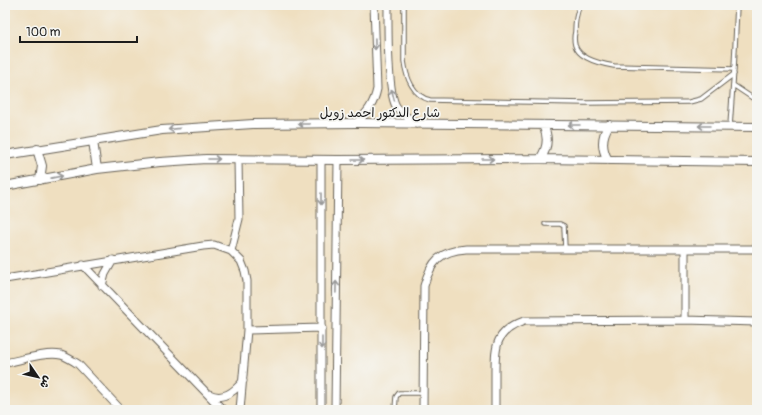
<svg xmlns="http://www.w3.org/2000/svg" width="762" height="415" font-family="Pangolin,'Playpen Sans Arabic',sans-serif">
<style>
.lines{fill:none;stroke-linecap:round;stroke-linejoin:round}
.service-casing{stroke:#666055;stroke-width:5.5}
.minor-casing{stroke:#666055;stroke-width:9}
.tertiary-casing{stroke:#666055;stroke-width:10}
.service{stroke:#fff;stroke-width:3.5}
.minor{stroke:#fff;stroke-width:7}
.tertiary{stroke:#fff;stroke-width:8}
.oneway{stroke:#999}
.labels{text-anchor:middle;stroke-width:3.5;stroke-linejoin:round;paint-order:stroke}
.street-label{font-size:13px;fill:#1c1c1c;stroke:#f6f6f2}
</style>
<rect width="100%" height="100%" fill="#f6f6f2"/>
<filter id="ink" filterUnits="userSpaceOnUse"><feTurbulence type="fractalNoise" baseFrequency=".025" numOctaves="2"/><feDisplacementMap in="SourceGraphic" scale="8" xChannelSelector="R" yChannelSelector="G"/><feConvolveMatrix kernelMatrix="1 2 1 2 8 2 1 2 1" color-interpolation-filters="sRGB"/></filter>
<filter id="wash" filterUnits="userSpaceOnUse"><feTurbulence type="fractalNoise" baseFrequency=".012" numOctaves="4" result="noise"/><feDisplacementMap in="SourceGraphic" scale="16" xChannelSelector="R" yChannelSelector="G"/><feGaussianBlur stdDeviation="0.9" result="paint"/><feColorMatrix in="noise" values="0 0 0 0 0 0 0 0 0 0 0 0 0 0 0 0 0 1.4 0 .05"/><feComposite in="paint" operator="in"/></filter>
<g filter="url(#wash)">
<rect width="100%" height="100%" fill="#efdfc0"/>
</g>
<g filter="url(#ink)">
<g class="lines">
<g class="service-casing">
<path id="service" d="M404 5V61C406 77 413 96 430 100L585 103 689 102 701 99 734 74
M580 5C576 14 575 22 575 32 574 36 574 41 575 45 579 59 602 64 614 66L734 69
M733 85 757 101
M730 126 734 69 737 5
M545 224H560L564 226 565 249
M395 410 396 397 399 393H423"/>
</g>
<g class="minor-casing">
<path id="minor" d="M388 5C388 25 387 91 396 106 401 114 410 119 417 124
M356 123C367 113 374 104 377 89L374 5
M321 160V410
M685 249V320
M231 251 239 219 238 159
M83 265 223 410
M5 279 203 246 214 245 231 251 241 261 245 271 247 281V330L240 410
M102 286 105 274 113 260
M247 330 322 328
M5 363C21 360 45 352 61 355 67 357 72 360 78 364L121 410
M209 394C223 401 234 392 243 381
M335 410 338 160
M423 410 424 286C431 261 440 251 466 249H757
M495 410C495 397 495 385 495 372 495 345 496 331 524 321L685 320 757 322"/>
</g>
<g class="tertiary-casing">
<path id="tertiary" d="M93 141 97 169
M37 149 42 166 40 180
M5 155 162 130 253 124 356 123 757 127
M540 159C548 148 549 137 543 125
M608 160C601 148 601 137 609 125
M5 186 97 169 160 162 206 159 338 160 540 159 757 162"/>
</g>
<use href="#service" class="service"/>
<use href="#minor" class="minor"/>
<use href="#tertiary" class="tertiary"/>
</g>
<defs><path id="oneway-shaft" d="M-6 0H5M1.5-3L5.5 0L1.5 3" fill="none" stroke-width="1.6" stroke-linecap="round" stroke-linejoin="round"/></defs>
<g class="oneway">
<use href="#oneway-shaft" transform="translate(375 44) rotate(89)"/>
<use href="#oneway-shaft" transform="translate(393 95) rotate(-104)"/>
<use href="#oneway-shaft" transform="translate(304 124) rotate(180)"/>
<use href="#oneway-shaft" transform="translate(574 125) rotate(-180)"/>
<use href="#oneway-shaft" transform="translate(704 126) rotate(-180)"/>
<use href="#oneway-shaft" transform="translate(174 129) rotate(174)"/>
<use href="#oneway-shaft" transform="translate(214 159)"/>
<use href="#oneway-shaft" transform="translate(488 159)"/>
<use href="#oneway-shaft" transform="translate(358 160)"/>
<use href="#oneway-shaft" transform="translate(57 177) rotate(-11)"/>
<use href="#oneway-shaft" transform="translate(321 199) rotate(90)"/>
<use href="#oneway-shaft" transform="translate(336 287) rotate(-89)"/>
<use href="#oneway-shaft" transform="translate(322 343) rotate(90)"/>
</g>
</g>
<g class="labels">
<g class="street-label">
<text x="380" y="117">شارع الدكتور احمد زويل</text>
</g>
</g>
<rect width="762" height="415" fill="none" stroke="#f6f6f2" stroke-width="20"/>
<g transform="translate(38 377) rotate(124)" stroke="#f6f6f2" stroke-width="3" paint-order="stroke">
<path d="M0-3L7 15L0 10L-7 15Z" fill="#1c1c1c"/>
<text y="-6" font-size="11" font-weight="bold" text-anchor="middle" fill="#1c1c1c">ش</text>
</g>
<path d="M20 36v6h117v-6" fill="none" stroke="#1c1c1c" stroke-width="2"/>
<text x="26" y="36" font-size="12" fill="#1c1c1c" stroke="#f6f6f2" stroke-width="3" paint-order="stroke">100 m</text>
</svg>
